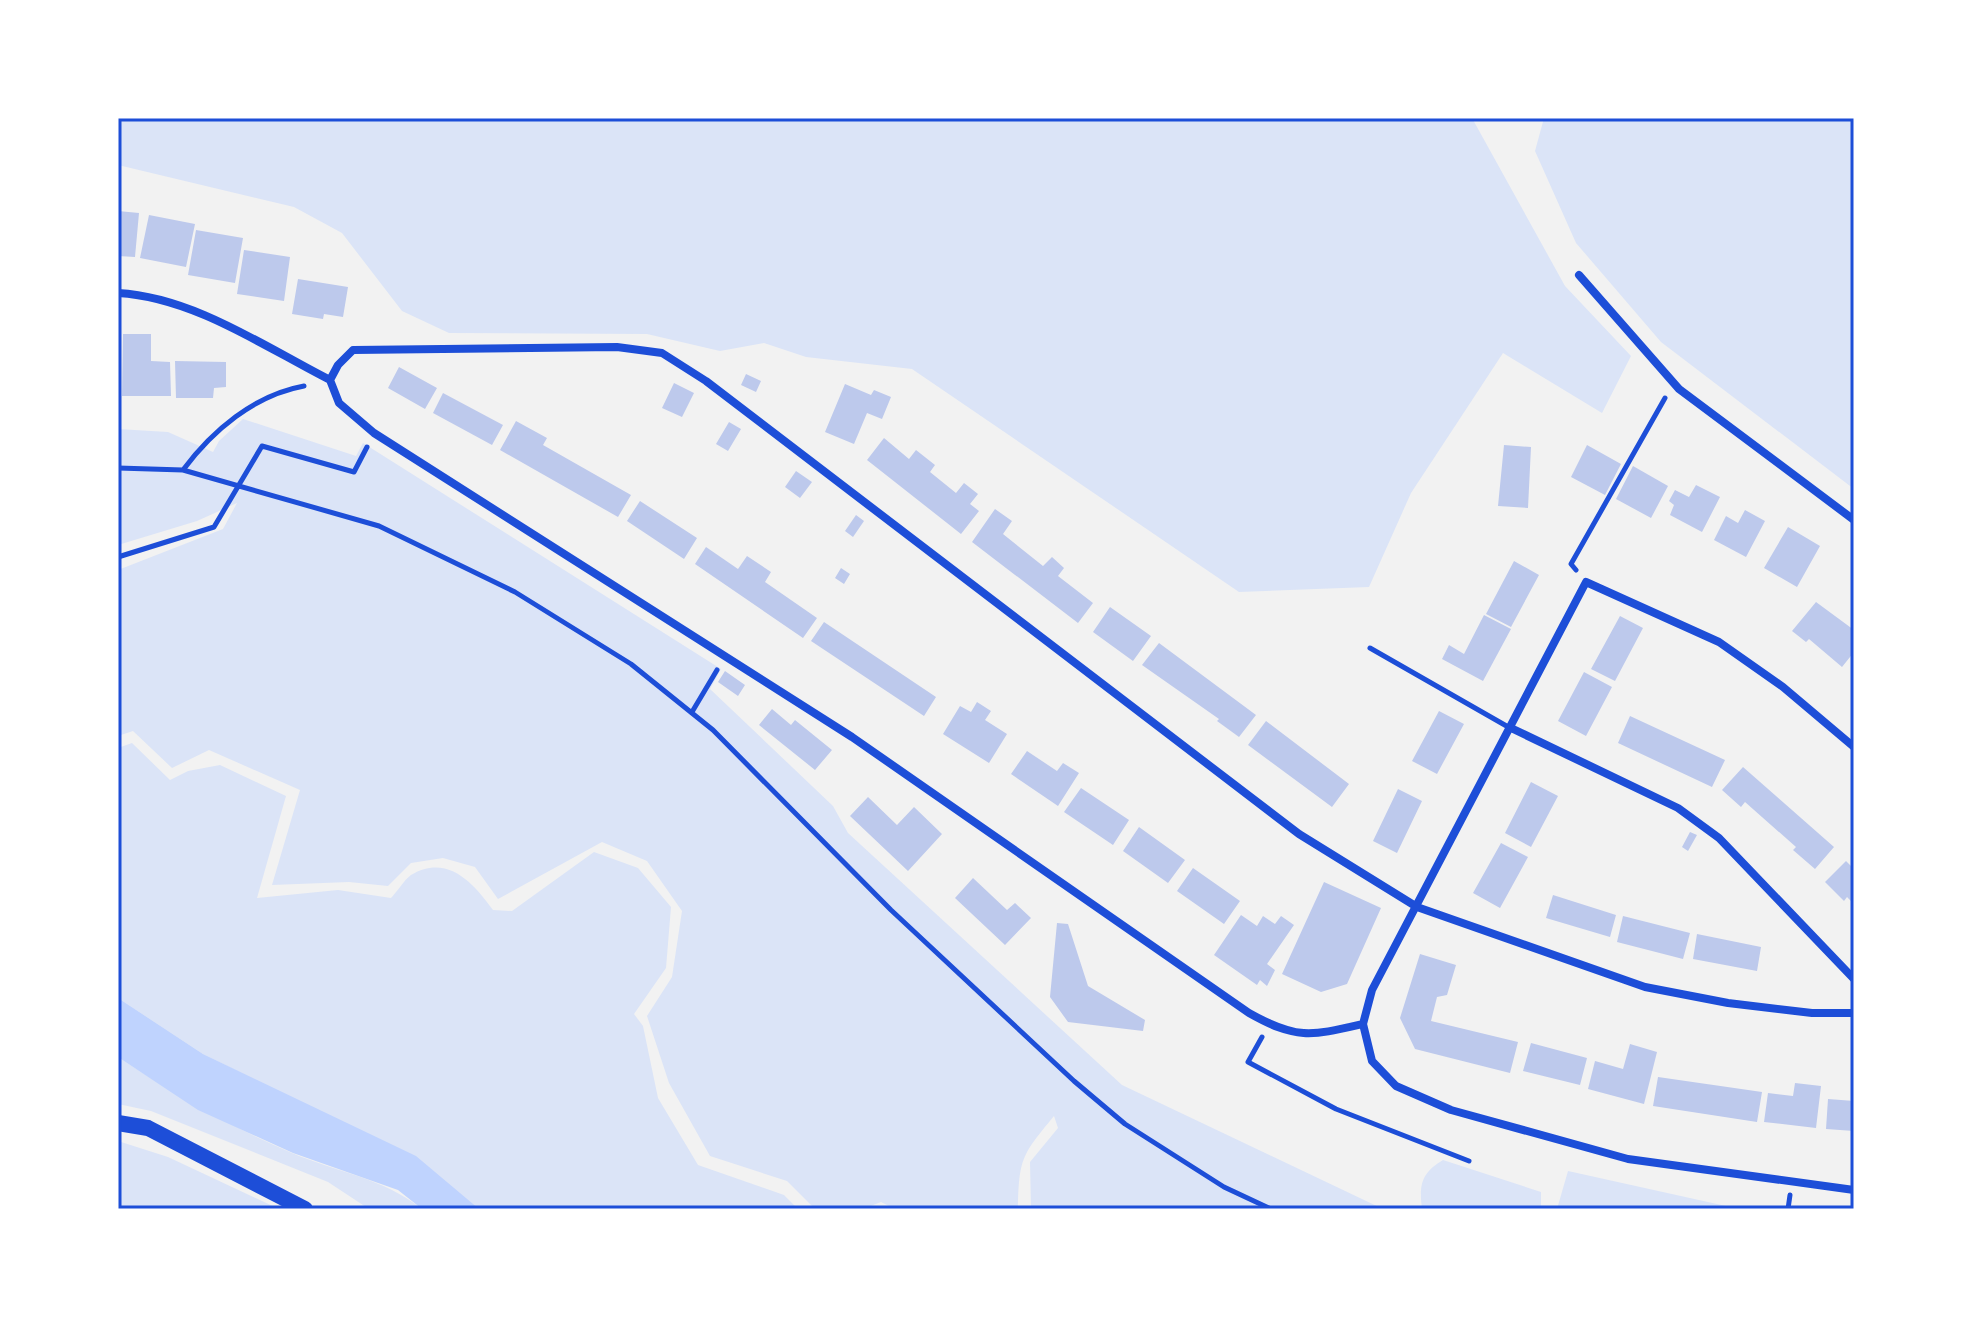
<svg xmlns="http://www.w3.org/2000/svg" width="1972" height="1327" font-family="'PT Sans',sans-serif">
<style>
.green{fill:#dbe4f7}
.water{fill:#bfd3fe}
.building{fill:#bdc9ec}
.lines{fill:none;stroke-linecap:round;stroke-linejoin:round}
.path{stroke:#1d4ed8;stroke-width:5}
.service{stroke:#1d4ed8;stroke-width:5}
.minor{stroke:#1d4ed8;stroke-width:8}
.secondary{stroke:#1d4ed8;stroke-width:16}
.neatline{fill:none;stroke:#1d4ed8;stroke-width:3}
</style>
<rect width="100%" height="100%" fill="#f2f2f2"/>
<path class="green" d="M118 118H1472L1565 286 1631 356 1602 413 1503 353 1411 493 1369 587 1239 592 912 369 806 357 764 343 720 351 647 334 449 333 402 311 342 233 294 207 118 165Z
M1544 118H1854V489L1661 342 1576 243 1535 151Z
M243 419 356 456 363 443 721 669 710 689 833 806 848 833 1122 1085 1383 1209H1031L1030 1162 1058 1128 1054 1116C1022 1155 1019 1158 1018 1209H895L881 1202 863 1209H815L787 1181 710 1156 669 1083 647 1016 672 977 682 911 647 861 602 842 498 899 475 867 443 858 411 863 388 886 349 882 272 885 300 790 209 750 172 768 133 731 118 736V570L223 529 237 503 197 521 118 545V429L168 432 213 452 219 441Z
M132 743 170 780 188 771 220 765 286 796 257 898 338 890 391 898C397 892 404 880 411 875 448 853 474 884 493 910L512 911 594 852 638 868 671 907 666 968 634 1014 643 1026 658 1098 698 1165 784 1195 798 1209H479L294 1099 203 1054 118 998V748Z
M118 1057C174 1094 229 1126 292 1153 337 1172 383 1178 422 1209H369L328 1182 151 1111 118 1104Z
M118 1141 168 1157 279 1209H118Z
M1443 1160 1541 1192V1209H1422C1419 1185 1421 1173 1443 1160Z
M1568 1171 1735 1208 1754 1209H1557Z"/>
<path class="water" d="M118 998 203 1054 416 1156 479 1209H422L398 1190 293 1153 198 1110 118 1057Z"/>
<path class="building" d="M118 211 139 213 135 257 118 256Z
M149 215 195 224 186 267 140 258Z
M196 230 243 238 235 283 188 275Z
M244 250 290 257 284 301 237 294Z
M298 279 348 287 343 317 324 314 323 319 292 314Z
M123 334H151V361L170 362 171 396H122Z
M175 361 226 362V387L214 388 213 398H176Z
M399 367 437 388 425 409 388 388Z
M746 374 761 381 756 392 741 385Z
M674 383 694 393 682 417 662 408Z
M845 384 871 395 874 390 891 397 882 419 867 413 854 444 825 432Z
M443 393 503 425 492 445 433 413Z
M516 421 547 438 543 445 631 495 618 517 500 450Z
M729 422 741 429 728 451 716 444Z
M884 438 909 459 916 450 935 465 930 472 956 493 964 483 978 494 970 504 979 511 961 534 867 460Z
M1504 445 1531 447 1528 508 1498 506Z
M1587 445 1621 464 1605 495 1571 477Z
M1633 466 1668 486 1651 518 1616 499Z
M796 471 812 482 800 498 785 487Z
M1696 485 1720 497 1702 532 1670 515 1674 505 1669 501 1675 490 1689 497Z
M640 501 697 538 684 559 627 521Z
M995 509 1012 521 1003 534 1043 566 1052 557 1064 568 1058 576 1093 603 1078 623 972 542Z
M1745 510 1765 521 1746 557 1714 540 1726 516 1738 523Z
M856 515 864 521 853 537 845 531Z
M1788 527 1820 546 1797 587 1764 568Z
M706 547 738 569 747 556 771 572 765 582 817 618 803 638 695 564Z
M1514 561 1539 575 1511 627 1486 614Z
M841 568 850 574 844 584 835 578Z
M1816 602 1854 630V652L1842 667 1809 639 1806 642 1792 631Z
M1110 607 1151 636 1133 661 1093 632Z
M1484 615 1511 629 1483 681 1442 659 1449 645 1464 654Z
M1620 616 1643 628 1615 681 1591 669Z
M824 622 936 697 924 716 811 641Z
M1159 643 1256 715 1239 737 1217 721 1219 719 1142 665Z
M725 671 745 685 738 696 718 682Z
M1584 672 1612 687 1586 736 1558 721Z
M977 702 991 711 985 720 1007 734 989 763 943 734 960 706 971 712Z
M772 709 791 725 795 720 832 750 815 770 759 725Z
M1439 711 1464 724 1437 774 1412 761Z
M1630 716 1725 760 1712 787 1618 743Z
M1266 721 1349 784 1332 807 1248 745Z
M1027 751 1057 771 1063 763 1079 773 1058 806 1011 774Z
M1743 767 1834 847 1815 869 1793 850 1796 847 1745 802 1741 807 1722 790Z
M1531 782 1558 796 1531 847 1505 833Z
M1081 788 1129 820 1113 845 1064 812Z
M1398 789 1422 801 1397 853 1373 841Z
M868 797 897 825 914 807 942 834 908 871 850 816Z
M1139 827 1185 860 1168 883 1123 851Z
M1690 832 1697 835 1688 851 1682 847Z
M1501 843 1528 857 1500 908 1473 893Z
M1846 861 1854 869V904L1847 897 1844 901 1825 882Z
M1193 868 1240 901 1224 924 1177 891Z
M973 878 1007 910 1015 903 1031 918 1005 945 955 898Z
M1324 882 1381 908 1347 984 1321 992 1282 974Z
M1553 895 1616 915 1610 937 1546 918Z
M1241 915 1257 926 1263 916 1275 924 1281 916 1294 925 1267 964 1275 970 1267 986 1260 980 1257 985 1214 955Z
M1623 916 1690 933 1683 959 1617 942Z
M1057 923 1068 924 1088 986 1145 1020 1143 1031 1068 1022 1050 997Z
M1697 934 1761 947 1757 971 1693 959Z
M1420 954 1456 965 1447 995 1437 997 1431 1021 1518 1042 1510 1073 1415 1049 1400 1018Z
M1531 1043 1587 1058 1580 1085 1523 1071Z
M1630 1044 1657 1052 1644 1104 1588 1089 1595 1061 1623 1069Z
M1658 1077 1762 1092 1757 1122 1653 1106Z
M1795 1083 1821 1086 1816 1128 1764 1122 1768 1093 1793 1096Z
M1828 1099 1854 1101V1131L1826 1129Z"/>
<g class="lines">
<path class="path" d="M118 468 183 470 379 526 515 592 631 664 713 730 891 910 1074 1081 1125 1124 1224 1187 1271 1209
M183 470C212 431 254 395 304 386
M118 557 214 527 262 446 354 472 367 447
M1576 570 1571 564 1665 398
M692 712 717 670
M1262 1037 1248 1062 1336 1109 1469 1161
M1788 1209 1790 1195"/>
<path class="service" d="M1370 648 1510 728"/>
<path class="minor" d="M1579 275 1679 389 1854 520
M118 293C193 297 265 347 330 380
M330 380 339 403 374 433 852 737 1249 1013C1297 1040 1311 1036 1363 1024L1372 1061 1396 1086 1451 1110 1628 1159 1854 1190
M330 380 338 365 353 350 617 347 662 353 706 381 1299 834 1417 907 1645 987 1728 1003 1812 1013H1854
M1511 728 1678 808 1719 838 1854 979
M1363 1024 1372 990 1586 582 1719 642 1783 687 1854 747"/>
<path class="secondary" d="M118 1123 148 1128 305 1209"/>
</g>
<rect width="1972" height="1327" fill="none" stroke="#ffffff" stroke-width="240"/>
<rect x="120" y="120" width="1732" height="1087" class="neatline"/>
</svg>
